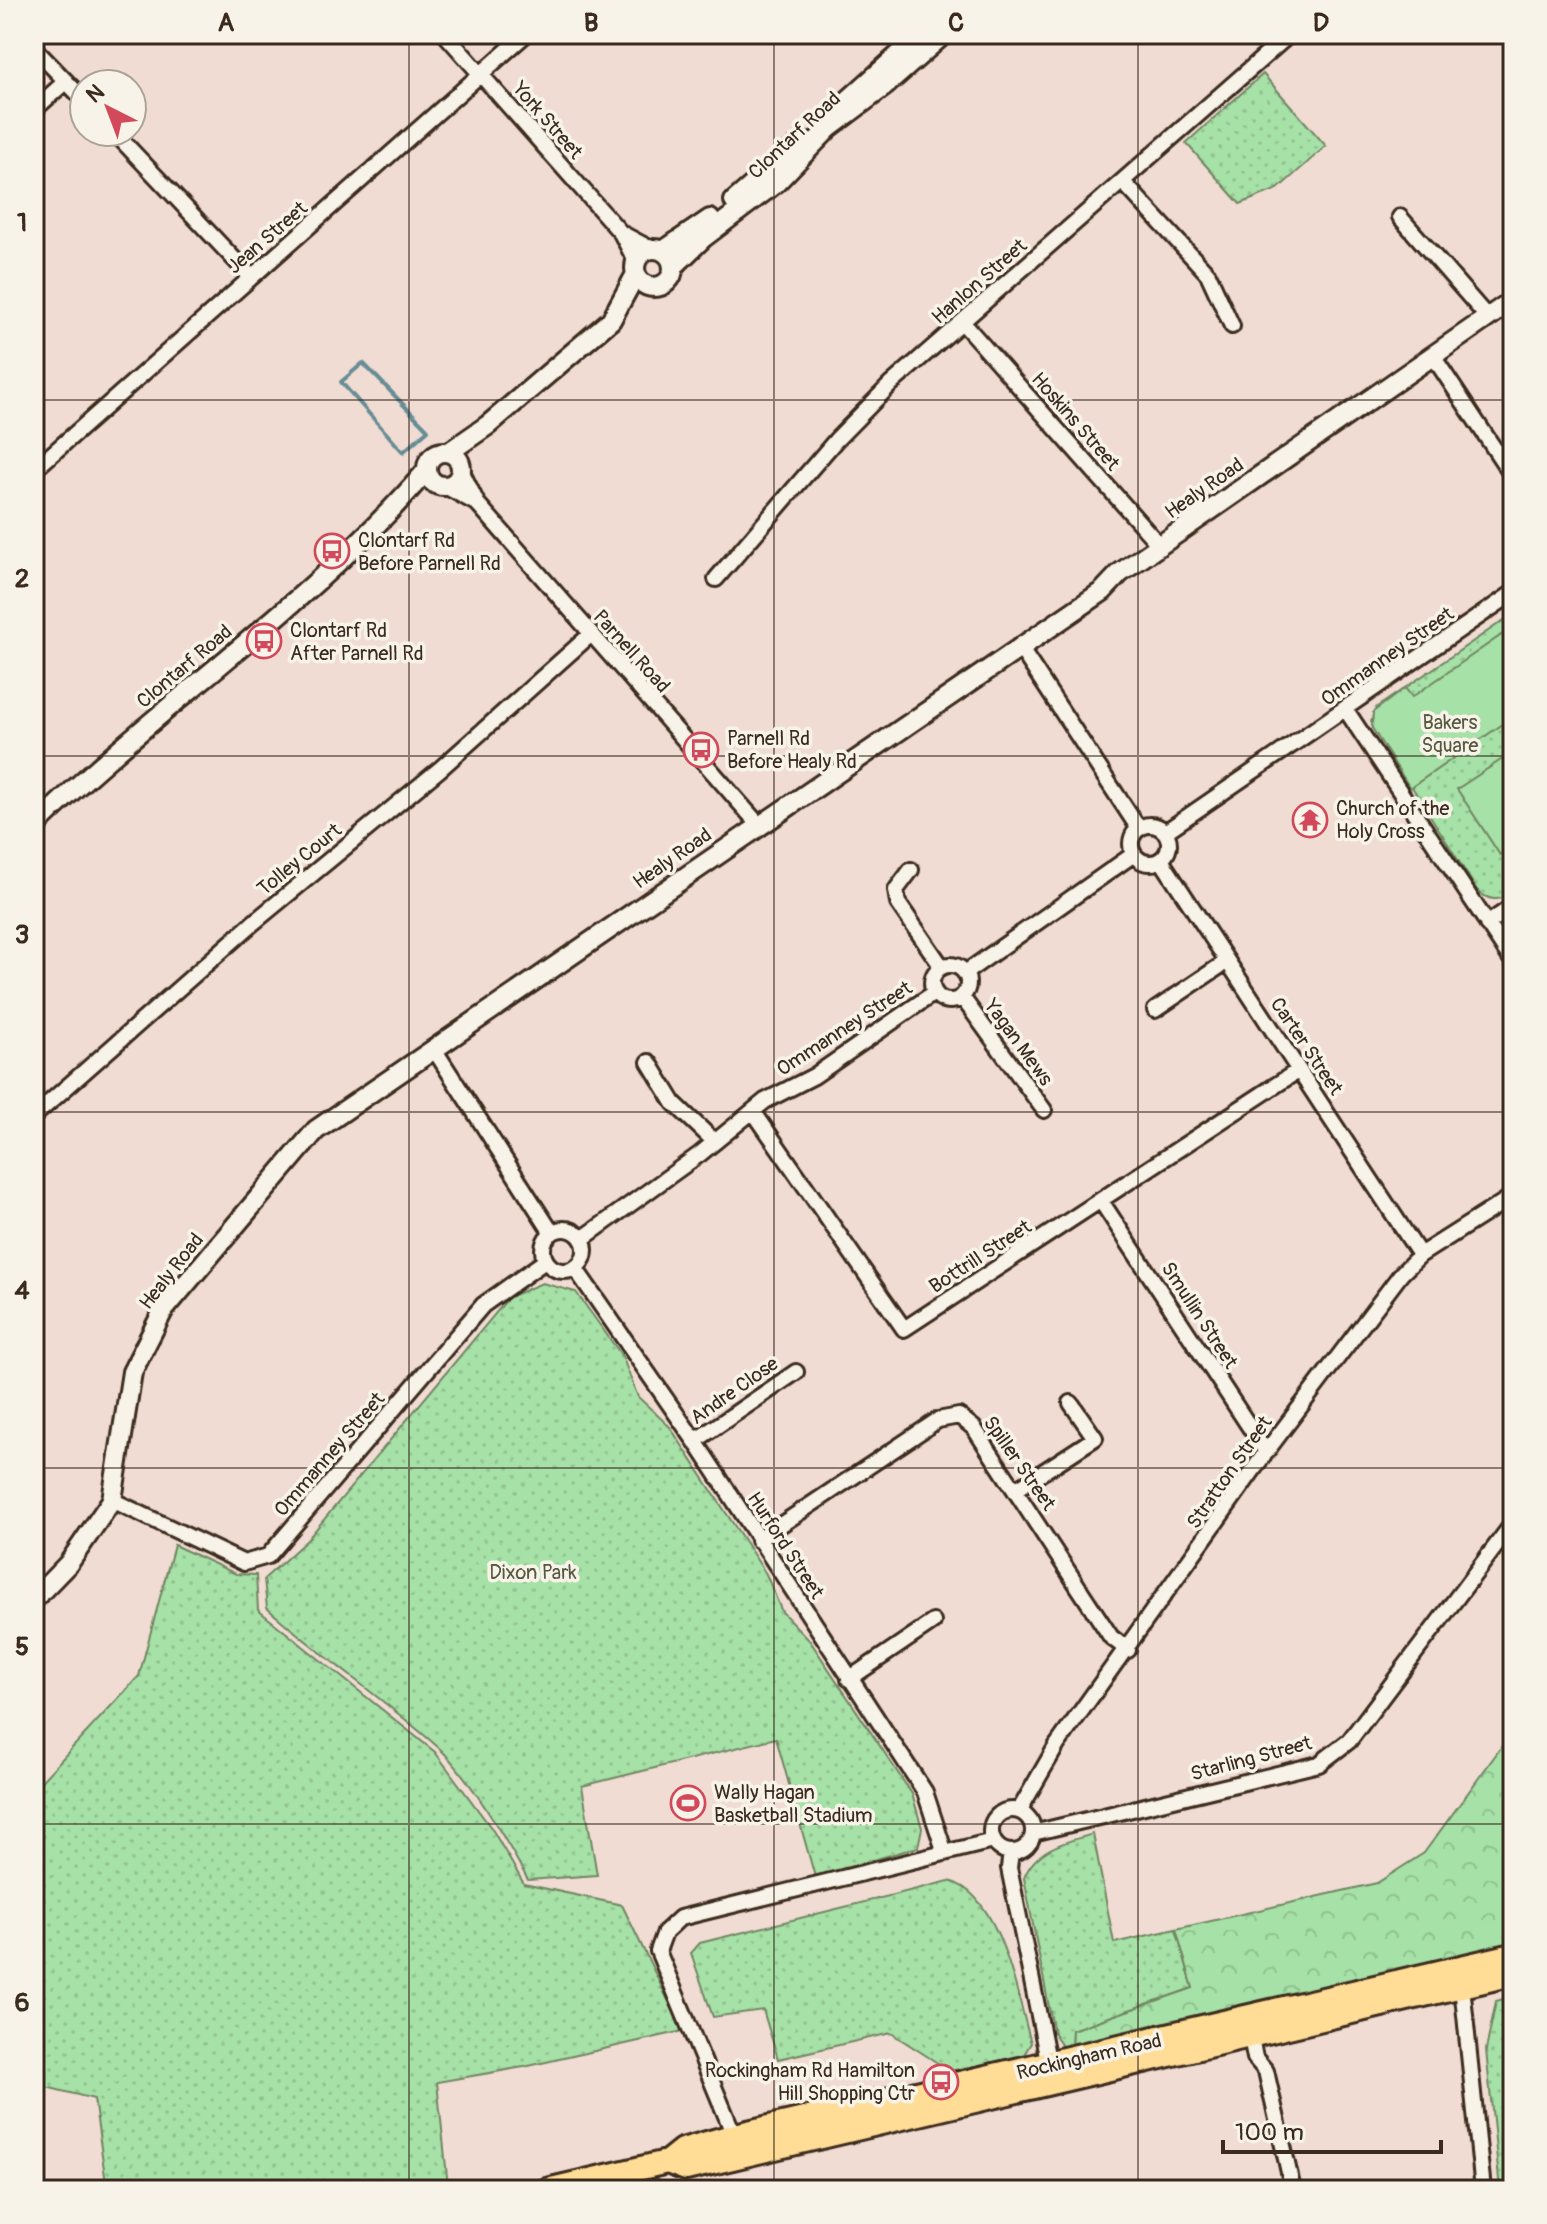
<svg xmlns="http://www.w3.org/2000/svg" width="1547" height="2224" font-family="Pangolin,sans-serif">
<style>
.grass{fill:url(#grass-dots);stroke:#708662;stroke-width:2}
.forest{fill:url(#forest-crowns);stroke:#708662;stroke-width:2}
.garden{fill:#a6e1a7;stroke:#708662;stroke-width:2}
.lines{fill:none;stroke-linecap:round;stroke-linejoin:round}
.stream{stroke:#668d94;stroke-width:4}
.minor-casing{stroke:#3b2a1e;stroke-width:20}
.tertiary-casing{stroke:#3b2a1e;stroke-width:24}
.primary-casing{stroke:#3b2a1e;stroke-width:28}
.minor{stroke:#f7f3e8;stroke-width:14}
.tertiary{stroke:#f7f3e8;stroke-width:18}
.primary{stroke:#ffdd96;stroke-width:22}
.grid{fill:none;stroke:#3b2a1e;stroke-width:2;stroke-opacity:0.55}
.labels{text-anchor:middle;stroke-width:7;stroke-linejoin:round;paint-order:stroke}
.street-label{font-size:20px;fill:#3b2a1e;stroke:#f7f3e8}
.poi-label{font-size:20px;fill:#3b2a1e;stroke:#f7f3e8;text-anchor:start}
.park-label{font-size:20px;fill:#565840;stroke:#f7f3e8}
.neatline{fill:none;stroke:#3b2a1e;stroke-width:3}
.grid-label{font-size:26px;text-anchor:middle;font-weight:bold;fill:#3b2a1e}
</style>
<defs>
<pattern id="grass-dots" width="8" height="8" patternUnits="userSpaceOnUse" patternTransform="scale(2)"><rect width="8" height="8" fill="#a6e1a7"/><path d="M2 2h.1M6 6h.1" fill="none" stroke="#90c18f" stroke-width="1.8" stroke-linecap="round"/></pattern>
<pattern id="forest-crowns" width="20" height="18" patternUnits="userSpaceOnUse" patternTransform="scale(2)"><rect width="20" height="18" fill="#a6e1a7"/><path d="M2 6a3 3 0 1 1 6 0M12 15a3 3 0 1 1 6 0" fill="none" stroke="#90c18f"/></pattern>
</defs>
<rect width="100%" height="100%" fill="#f1dcd4"/>
<filter id="ink" filterUnits="userSpaceOnUse"><feTurbulence type="fractalNoise" baseFrequency=".0125" numOctaves="2"/><feDisplacementMap in="SourceGraphic" scale="16" xChannelSelector="R" yChannelSelector="G"/><feConvolveMatrix kernelMatrix="1 2 1 2 8 2 1 2 1" color-interpolation-filters="sRGB"/></filter>
<g filter="url(#ink)">
<path class="grass" d="M1263 74 1326 146 1278 189 1240 204 1186 143Z
M1513 614V893C1500 902 1487 901 1477 890L1371 722 1376 708Z
M542 1283 576 1292 622 1356 638 1397 670 1427 766 1574 782 1612 810 1641 912 1794 922 1828 918 1847 815 1877 776 1738 582 1786 597 1875 528 1880C508 1843 469 1776 439 1748 384 1699 322 1657 267 1608L264 1579 307 1540 509 1297Z
M174 1545 236 1574 256 1575 258 1610 435 1752 492 1829 524 1884 622 1905 683 2031 524 2067 437 2082 448 2186 433 2190H107L94 2099 46 2087 43 2017H34V1966L45 1946 34 1871V1789L139 1676Z
M1093 1834 1114 1943 1176 1929 1193 1988 1072 2030 1071 2052 1061 2045 1054 2033 1024 1878C1035 1849 1064 1842 1093 1834Z
M949 1881C1000 1893 1018 1998 1031 2043L1023 2056 950 2071 891 2033 778 2059 763 2010 713 2017 691 1953 700 1943Z
M1513 1996V2190H1500L1486 2050 1496 2001Z"/>
<path class="forest" d="M1513 1731V1929L1507 1943 1487 1953 1071 2052 1072 2030 1193 1988 1176 1929 1377 1883 1424 1853Z"/>
<path class="garden" d="M1513 627V717L1410 788 1372 728 1373 712 1405 688 1412 697Z
M1513 752V846L1500 855 1457 789Z
M34 2017H43L46 2087 34 2088Z"/>
<g class="lines">
<path class="stream" d="M363 363 428 430 403 452 341 382Z"/>
<g class="minor-casing">
<path id="minor" d="M445 34 621 233 636 262
M34 48 84 100
M34 110 66 81
M114 132 251 277
M1123 182 1208 274 1232 326
M1400 217 1488 318
M621 233 651 249
M963 323 1160 546
M1433 356 1513 477
M34 470 526 34
M461 470 477 503 759 825
M445 486 476 503
M716 579 836 440 891 384 1290 34
M1019 646 1139 829
M1346 710 1513 962
M1131 844a19 19 0 1 1 38 0a19 19 0 1 1-38 0Z
M1165 832 1513 593
M1161 860 1420 1255
M911 870 896 890 898 903 942 967
M1487 924 1513 906
M932 983a18 18 0 1 1 36 0a18 18 0 1 1-36 0Z
M965 973 1134 854
M962 997 1044 1110
M1155 1010 1226 962
M434 1049 552 1233
M649 1062 674 1103 715 1142
M753 1111 904 1329 1299 1070
M34 1116 253 923 440 769 590 635
M1101 1201 1266 1452
M543 1250a21 21 0 1 1 42 0a21 21 0 1 1-42 0Z
M582 1239 700 1154 765 1101 814 1076 934 993
M575 1268 695 1441 925 1792 945 1853
M695 1441 796 1372
M1015 1490 1095 1438 1071 1403
M112 1500 244 1563 268 1556 483 1305 545 1261
M758 1540 938 1420 959 1416 974 1428 1111 1637 1128 1650
M849 1679 933 1622
M991 1831a21 21 0 1 1 42 0a21 21 0 1 1-42 0Z
M1019 1811 1057 1745 1266 1452 1401 1274 1420 1255 1513 1196
M1033 1833 1319 1764 1349 1741 1513 1523
M1011 1852 1009 1868 1050 2070
M1462 1986 1483 2190
M1251 2037 1255 2058 1266 2071 1293 2190
M736 2140 658 1951 665 1932 680 1918 993 1841"/>
</g>
<g class="tertiary-casing">
<path id="tertiary" d="M845 103 922 34
M734 201 802 142
M635 268a19 19 0 1 1 38 0a19 19 0 1 1-38 0Z
M663 251 710 219
M673 267 703 238 777 182 829 128 885 86 944 34
M427 469a17 17 0 1 1 34 0a17 17 0 1 1-34 0Z
M449 452 488 425 611 320 636 274
M34 827C161 703 311 605 427 470
M34 1599 69 1563 112 1500 132 1372 163 1311 316 1130 1103 591 1120 573 1513 300"/>
</g>
<g class="primary-casing">
<path id="primary" d="M667 2162 686 2169 1513 1974
M547 2190 667 2162 682 2150 735 2135 1513 1955"/>
</g>
<use href="#minor" class="minor"/>
<use href="#tertiary" class="tertiary"/>
<use href="#primary" class="primary"/>
</g>
</g>
<path class="grid" d="M409 34V2190M774 34V2190M1138 34V2190M34 400H1513M34 756H1513M34 1112H1513M34 1468H1513M34 1824H1513"/>
<defs>
<g id="bus-ring" transform="scale(1.8)"><circle r="9.5" fill="#f7f3e8" stroke="#d1495b" stroke-width="1.5"/><path d="M-5-6H5V4H4V6H2V4H-2V6H-4V4H-5ZM-3.5-4V0h7V-4ZM-3.5 1.2v1.5H-2V1.2ZM2 1.2v1.5H3.5V1.2Z" fill="#d1495b"/></g>
<g id="temple-ring" transform="scale(1.8)"><circle r="9.5" fill="#f7f3e8" stroke="#d1495b" stroke-width="1.5"/><path d="M0-6L5-2H3V0L6.5 2.5H4V6H1.5V3h-3V6H-4V2.5H-6.5L-3 0V-2H-5Z" fill="#d1495b"/></g>
<g id="stadium-ring" transform="scale(1.8)"><circle r="9.5" fill="#f7f3e8" stroke="#d1495b" stroke-width="1.5"/><path d="M0-5a6.5 5 0 1 0 0 10a6.5 5 0 1 0 0-10ZM-3.5-1.8h7v3.6h-7Z" fill="#d1495b"/></g>
</defs>
<g fill-rule="evenodd">
<use href="#bus-ring" x="332" y="551"/>
<use href="#bus-ring" x="264" y="641"/>
<use href="#bus-ring" x="701" y="750"/>
<use href="#temple-ring" x="1310" y="820"/>
<use href="#stadium-ring" x="688" y="1803"/>
<use href="#bus-ring" x="941" y="2082"/>
</g>
<g class="labels">
<g class="street-label">
<text transform="translate(548 120) rotate(49)" y="7">York Street</text>
<text transform="translate(794 135) rotate(-43)" y="7">Clontarf Road</text>
<text transform="translate(267 237) rotate(-41)" y="7">Jean Street</text>
<text transform="translate(979 281) rotate(-41)" y="7">Hanlon Street</text>
<text transform="translate(1076 421) rotate(49)" y="7">Hoskins Street</text>
<text transform="translate(1204 488) rotate(-35)" y="7">Healy Road</text>
<text transform="translate(632 651) rotate(48)" y="7">Parnell Road</text>
<text transform="translate(1387 656) rotate(-35)" y="7">Ommanney Street</text>
<text transform="translate(184 666) rotate(-40)" y="7">Clontarf Road</text>
<text transform="translate(672 858) rotate(-35)" y="7">Healy Road</text>
<text transform="translate(299 859) rotate(-39)" y="7">Tolley Court</text>
<text transform="translate(844 1028) rotate(-33)" y="7">Ommanney Street</text>
<text transform="translate(1019 1042) rotate(54)" y="7">Yagan Mews</text>
<text transform="translate(1307 1046) rotate(56)" y="7">Carter Street</text>
<text transform="translate(980 1256) rotate(-33)" y="7">Bottrill Street</text>
<text transform="translate(171 1271) rotate(-52)" y="7">Healy Road</text>
<text transform="translate(1200 1315) rotate(57)" y="7">Smullin Street</text>
<text transform="translate(734 1390) rotate(-35)" y="7">Andre Close</text>
<text transform="translate(329 1454) rotate(-49)" y="7">Ommanney Street</text>
<text transform="translate(1020 1463) rotate(55)" y="7">Spiller Street</text>
<text transform="translate(1229 1472) rotate(-55)" y="7">Stratton Street</text>
<text transform="translate(786 1545) rotate(57)" y="7">Hurford Street</text>
<text transform="translate(1251 1758) rotate(-15)" y="7">Starling Street</text>
<text transform="translate(1089 2056) rotate(-13)" y="7">Rockingham Road</text>
</g>
<g class="poi-label">
<text x="358" y="547">Clontarf Rd<tspan x="358" dy="23">Before Parnell Rd</tspan></text>
<text x="290" y="637">Clontarf Rd<tspan x="290" dy="23">After Parnell Rd</tspan></text>
<text x="727" y="745">Parnell Rd<tspan x="727" dy="23">Before Healy Rd</tspan></text>
<text x="1336" y="815">Church of the<tspan x="1336" dy="23">Holy Cross</tspan></text>
<text x="714" y="1799">Wally Hagan<tspan x="714" dy="23">Basketball Stadium</tspan></text>
<text x="915" y="2077" text-anchor="end">Rockingham Rd Hamilton<tspan x="915" dy="23">Hill Shopping Ctr</tspan></text>
</g>
<g class="park-label">
<text x="1450" y="729">Bakers<tspan x="1450" dy="23">Square</tspan></text>
<text x="533" y="1579">Dixon Park</text>
</g>
</g>
<rect width="1547" height="2224" fill="none" stroke="#f7f3e8" stroke-width="88"/>
<g transform="translate(108 108) rotate(318)"><circle r="38" fill="#f7f3e8" stroke="#aca397" stroke-width="2"/>
<path d="M0-6L14 30L0 20L-14 30Z" fill="#d1495b"/>
<text y="-12" font-size="22" font-weight="bold" text-anchor="middle" fill="#3b2a1e">N</text>
</g>
<path d="M1223 2140v12h218v-12" fill="none" stroke="#3b2a1e" stroke-width="4"/>
<text x="1235" y="2140" font-size="24" fill="#3b2a1e" stroke="#f7f3e8" stroke-width="6" paint-order="stroke">100 m</text>
<rect x="44" y="44" width="1459" height="2136" class="neatline"/>
<g class="grid-label">
<text x="226" y="31">A</text>
<text x="591" y="31">B</text>
<text x="956" y="31">C</text>
<text x="1321" y="31">D</text>
<text x="22" y="231">1</text>
<text x="22" y="587">2</text>
<text x="22" y="943">3</text>
<text x="22" y="1299">4</text>
<text x="22" y="1655">5</text>
<text x="22" y="2011">6</text>
</g>
</svg>
